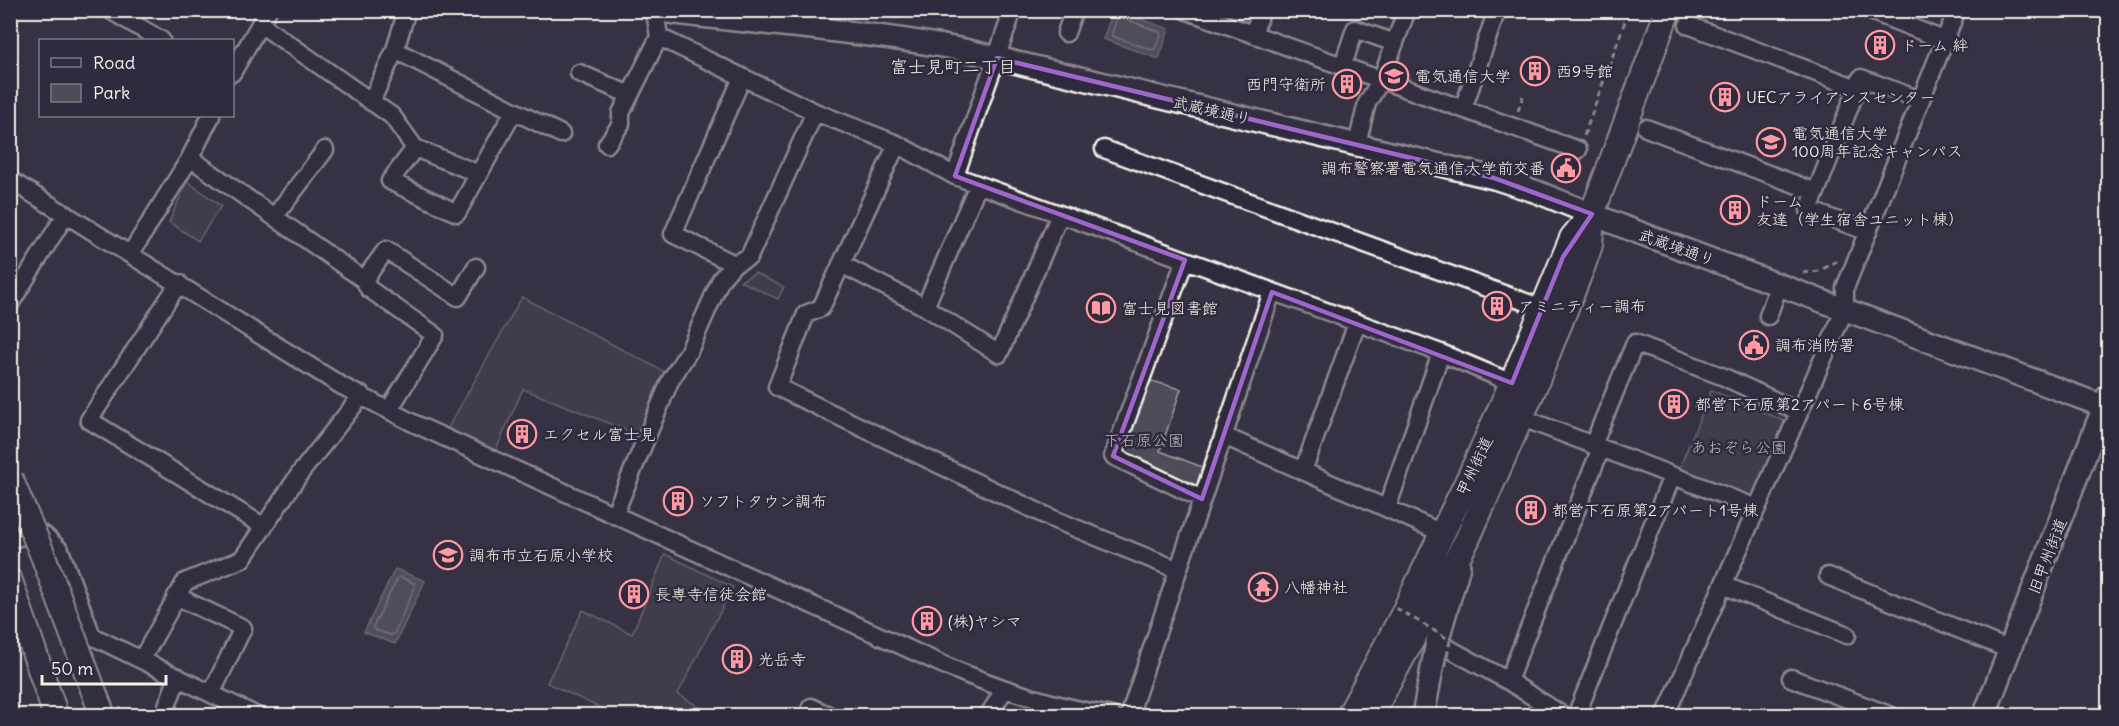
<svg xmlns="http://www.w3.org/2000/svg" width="2119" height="726" font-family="Delius,'Klee One',sans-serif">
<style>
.green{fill:#504b59;stroke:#a29ea0;stroke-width:1.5}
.water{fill:#726e77;stroke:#a6a2a4;stroke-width:1.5}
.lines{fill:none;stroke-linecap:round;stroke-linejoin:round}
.shore{stroke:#c0bdbb;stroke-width:1.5}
.minor-casing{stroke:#f4f1e8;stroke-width:21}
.major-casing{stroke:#f4f1e8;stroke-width:26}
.highway-casing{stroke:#f4f1e8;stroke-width:28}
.path{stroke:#f4f1e8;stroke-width:3;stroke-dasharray:6 4.5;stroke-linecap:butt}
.minor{stroke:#2f2a3d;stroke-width:16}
.major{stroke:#2f2a3d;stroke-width:21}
.highway{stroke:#2f2a3d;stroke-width:24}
.highway-bridge-casing{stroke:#f4f1e8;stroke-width:28;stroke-linecap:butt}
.path-bridge{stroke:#f4f1e8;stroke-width:3;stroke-dasharray:6 4.5;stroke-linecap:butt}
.highway-bridge{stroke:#2f2a3d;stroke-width:24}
.marked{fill:none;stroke:#9f67cb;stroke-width:4.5;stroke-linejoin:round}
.labels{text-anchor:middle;stroke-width:5;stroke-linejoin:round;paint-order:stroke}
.poi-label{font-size:16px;fill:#f4f1e8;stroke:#2f2a3d;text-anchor:start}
.street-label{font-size:16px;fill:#f4f1e8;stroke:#2f2a3d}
.park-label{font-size:16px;fill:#bbb7b6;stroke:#2f2a3d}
.neighbourhood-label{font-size:18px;fill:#f4f1e8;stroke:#2f2a3d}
</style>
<rect width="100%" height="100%" fill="#373244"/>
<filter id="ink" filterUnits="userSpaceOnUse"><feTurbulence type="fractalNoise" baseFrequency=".0167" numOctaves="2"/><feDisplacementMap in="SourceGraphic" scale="12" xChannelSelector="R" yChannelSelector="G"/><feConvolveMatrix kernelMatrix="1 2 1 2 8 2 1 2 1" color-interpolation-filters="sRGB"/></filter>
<g filter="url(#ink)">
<path class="green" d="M187 181 221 206 198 241 169 222Z
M755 273 784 287 778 299 740 281Z
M522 297 665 372 641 436 523 389 495 452 444 435Z
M1148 380 1181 389 1160 451 1202 467 1196 491 1118 452Z
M1711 390 1796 426 1763 503 1679 469Z
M665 554 733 587 678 694 707 712 705 715H615L547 683 583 610 632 634Z"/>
<path class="water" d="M1113 11H1118L1169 29 1159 59 1103 39Z
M395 569 425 581 395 644 364 632Z"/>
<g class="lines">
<path class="shore" d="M1120 17 1160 32 1161 35 1155 49 1152 50 1112 36V33L1117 18Z
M400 577 414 583 415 586 394 634 390 635 375 630 373 627 397 579Z"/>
<g class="minor-casing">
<path id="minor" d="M110 10 161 40
M1185 10 1463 109 1497 10
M1868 10 1946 41
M655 11 659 37 815 112 897 144 955 176 1441 353 1512 383
M260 24 392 116 415 148 479 174
M1688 25 1857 88
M1066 33 1074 10
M1253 34 1262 10
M395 50 514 111 457 213 390 181 415 148
M1343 65 1355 29 1395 43
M232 73 268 10
M579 73 630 95
M371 102 395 50 407 10
M1463 109 1578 150
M514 111 561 134
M1646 128 1816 192
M607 144 621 124V113L659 37
M897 144 821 308 806 314 777 387 1053 519 1178 570
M1357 144 1367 103 1381 80 1407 10
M1104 149 1542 308
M190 158 364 280 369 289 435 335 389 410
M955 176 1013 10
M10 180 342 386 415 424 946 666C1000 689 1054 707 1112 716
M275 216 325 150
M1868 232 1809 210 1861 78 1920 100
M131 253 190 158 211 116
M1185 260 1113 456 1202 499
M734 264 673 234 742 78
M841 264 925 307 999 354 1060 215
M364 280 386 250 458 297 476 267
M179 283 89 420 263 526
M10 304 66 214
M925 307 978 185
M1768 316 1779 285
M1520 417 1757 508
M1224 436 1442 533
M1593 445 1635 343 1724 377 1799 412
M1303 471 1357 323
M1387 508 1441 353
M614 515 670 381 689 351 721 279 734 264 749 257 815 112
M10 539 33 534 44 535 60 550 92 636 257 716
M1828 576 2010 650
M1723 585 1847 635
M176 596 243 628 211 694
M1437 642 1508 681 1564 716
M142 659 185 582 242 559 301 472 362 395
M1791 678 1892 716
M1508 681 1601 448
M811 707 831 716
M163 716 178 677
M988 716 1004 690
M1129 716 1272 292
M1576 716 1672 476
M1665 716 1845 309V288L1957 10"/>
</g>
<g class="major-casing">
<path id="major" d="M653 10C756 24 861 30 964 50L1494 178 1537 192 1624 227 2108 408
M1423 716 1437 642 1459 566
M1984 716 2108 396"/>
</g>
<g class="highway-casing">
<path id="highway" d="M10 581 56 716
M1349 716 1400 620 1470 476 1512 383 1572 238 1592 214
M1370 716 1467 540 1533 390 1583 265 1590 245 1592 214 1668 10"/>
</g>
<path class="path" d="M1518 111 1523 96
M1584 136 1629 10
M1803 273 1819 271 1837 261"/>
<use href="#minor" class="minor"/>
<use href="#major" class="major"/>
<use href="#highway" class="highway"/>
<g class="highway-bridge-casing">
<path id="highway-bridge" d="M10 478 42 553 103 716"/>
</g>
<path class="path-bridge" d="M1396 608 1450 640 1445 669"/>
<use href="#highway-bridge" class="highway-bridge"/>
</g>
</g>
<path d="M0 0H2119V726H0ZM997 58 1494 178 1592 214 1563 257 1512 383 1272 292 1202 499 1113 456 1185 260 955 176Z" fill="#373244" fill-opacity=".55" fill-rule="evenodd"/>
<path class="marked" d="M997 58 1494 178 1592 214 1563 257 1512 383 1272 292 1202 499 1113 456 1185 260 955 176Z"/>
<defs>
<g id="building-ring" transform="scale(1.5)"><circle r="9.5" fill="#2f2a3d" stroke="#ff9aa2" stroke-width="1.5"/><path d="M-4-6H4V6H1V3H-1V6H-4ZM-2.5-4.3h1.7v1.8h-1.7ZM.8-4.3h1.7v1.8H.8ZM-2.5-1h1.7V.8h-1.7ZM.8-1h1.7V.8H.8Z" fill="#ff9aa2"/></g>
<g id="university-ring" transform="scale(1.5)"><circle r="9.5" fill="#2f2a3d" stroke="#ff9aa2" stroke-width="1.5"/><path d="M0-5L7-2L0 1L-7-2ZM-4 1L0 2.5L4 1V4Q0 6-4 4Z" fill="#ff9aa2"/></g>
<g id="civic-ring" transform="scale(1.5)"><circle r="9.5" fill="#2f2a3d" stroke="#ff9aa2" stroke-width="1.5"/><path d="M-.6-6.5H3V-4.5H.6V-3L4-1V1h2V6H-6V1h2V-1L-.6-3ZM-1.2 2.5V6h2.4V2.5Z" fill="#ff9aa2"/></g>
<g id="library-ring" transform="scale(1.5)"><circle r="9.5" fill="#2f2a3d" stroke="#ff9aa2" stroke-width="1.5"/><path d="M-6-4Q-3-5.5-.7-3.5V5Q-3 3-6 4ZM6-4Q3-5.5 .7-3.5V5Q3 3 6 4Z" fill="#ff9aa2"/></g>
<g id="school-ring" transform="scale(1.5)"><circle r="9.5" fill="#2f2a3d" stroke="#ff9aa2" stroke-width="1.5"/><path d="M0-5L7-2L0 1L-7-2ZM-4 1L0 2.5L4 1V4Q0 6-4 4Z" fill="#ff9aa2"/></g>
<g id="temple-ring" transform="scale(1.5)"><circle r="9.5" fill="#2f2a3d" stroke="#ff9aa2" stroke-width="1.5"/><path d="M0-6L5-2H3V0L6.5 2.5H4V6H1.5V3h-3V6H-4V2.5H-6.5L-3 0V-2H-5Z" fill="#ff9aa2"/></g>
</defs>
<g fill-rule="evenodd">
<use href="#building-ring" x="1880" y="45"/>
<use href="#building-ring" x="1535" y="71"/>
<use href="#university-ring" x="1394" y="76"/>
<use href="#building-ring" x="1347" y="84"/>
<use href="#building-ring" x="1725" y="97"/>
<use href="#university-ring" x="1771" y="142"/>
<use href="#civic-ring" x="1566" y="168"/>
<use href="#building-ring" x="1735" y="210"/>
<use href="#building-ring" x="1497" y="306"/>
<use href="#library-ring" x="1101" y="308"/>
<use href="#civic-ring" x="1754" y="345"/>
<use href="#building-ring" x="1674" y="404"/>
<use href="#building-ring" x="522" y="434"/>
<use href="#building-ring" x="678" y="501"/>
<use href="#building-ring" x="1531" y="510"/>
<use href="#school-ring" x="448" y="555"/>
<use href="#temple-ring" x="1263" y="587"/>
<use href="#building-ring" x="634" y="594"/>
<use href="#building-ring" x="927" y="621"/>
<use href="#building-ring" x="737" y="659"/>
</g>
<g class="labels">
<g class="poi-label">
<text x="1901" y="51">ドーム 絆</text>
<text x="1556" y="77">西9号館</text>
<text x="1415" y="82">電気通信大学</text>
<text x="1326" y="90" text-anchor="end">西門守衛所</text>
<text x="1746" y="103">UECアライアンスセンター</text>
<text x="1792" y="139">電気通信大学<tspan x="1792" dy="18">100周年記念キャンパス</tspan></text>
<text x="1545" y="174" text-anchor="end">調布警察署電気通信大学前交番</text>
<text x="1756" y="207">ドーム<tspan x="1756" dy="18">友達（学生宿舎ユニット棟）</tspan></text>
<text x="1518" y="312">アミニティー調布</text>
<text x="1122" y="314">富士見図書館</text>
<text x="1775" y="351">調布消防署</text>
<text x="1695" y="410">都営下石原第2アパート6号棟</text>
<text x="543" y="440">エクセル富士見</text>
<text x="699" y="507">ソフトタウン調布</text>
<text x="1552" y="516">都営下石原第2アパート1号棟</text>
<text x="469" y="561">調布市立石原小学校</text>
<text x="1284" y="593">八幡神社</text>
<text x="655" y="600">長専寺信徒会館</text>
<text x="948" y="627">(株)ヤシマ</text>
<text x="758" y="665">光岳寺</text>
</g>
<g class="street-label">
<text transform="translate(1212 110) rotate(13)" y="6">武蔵境通り</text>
<text transform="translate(1677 247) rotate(20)" y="6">武蔵境通り</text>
<text transform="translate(1474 466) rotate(-65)" y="6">甲州街道</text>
<text transform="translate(2047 556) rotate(-69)" y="6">旧甲州街道</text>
</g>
<g class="park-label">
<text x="1144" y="446">下石原公園</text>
<text x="1739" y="453">あおぞら公園</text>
</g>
<g class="neighbourhood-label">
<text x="953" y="73">富士見町二丁目</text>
</g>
</g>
<rect width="2119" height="726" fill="none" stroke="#2f2a3d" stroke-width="36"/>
<rect x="18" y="18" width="2083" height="690" fill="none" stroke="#f4f1e8" stroke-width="2" filter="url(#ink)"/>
<rect x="39" y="39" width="195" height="78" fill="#2f2a3d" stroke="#7e7a81" stroke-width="1.5"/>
<rect x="51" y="58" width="30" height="9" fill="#2f2a3d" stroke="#7e7a81" stroke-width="1.5"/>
<text x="93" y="69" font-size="18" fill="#f4f1e8">Road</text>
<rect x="51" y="84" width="30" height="18" fill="#504b59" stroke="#7e7a81" stroke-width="1.5"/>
<text x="93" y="99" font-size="18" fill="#f4f1e8">Park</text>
<path d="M42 675v9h124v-9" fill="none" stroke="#f4f1e8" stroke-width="3"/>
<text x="51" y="675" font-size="18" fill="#f4f1e8" stroke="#2f2a3d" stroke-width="4.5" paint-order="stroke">50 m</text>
</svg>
